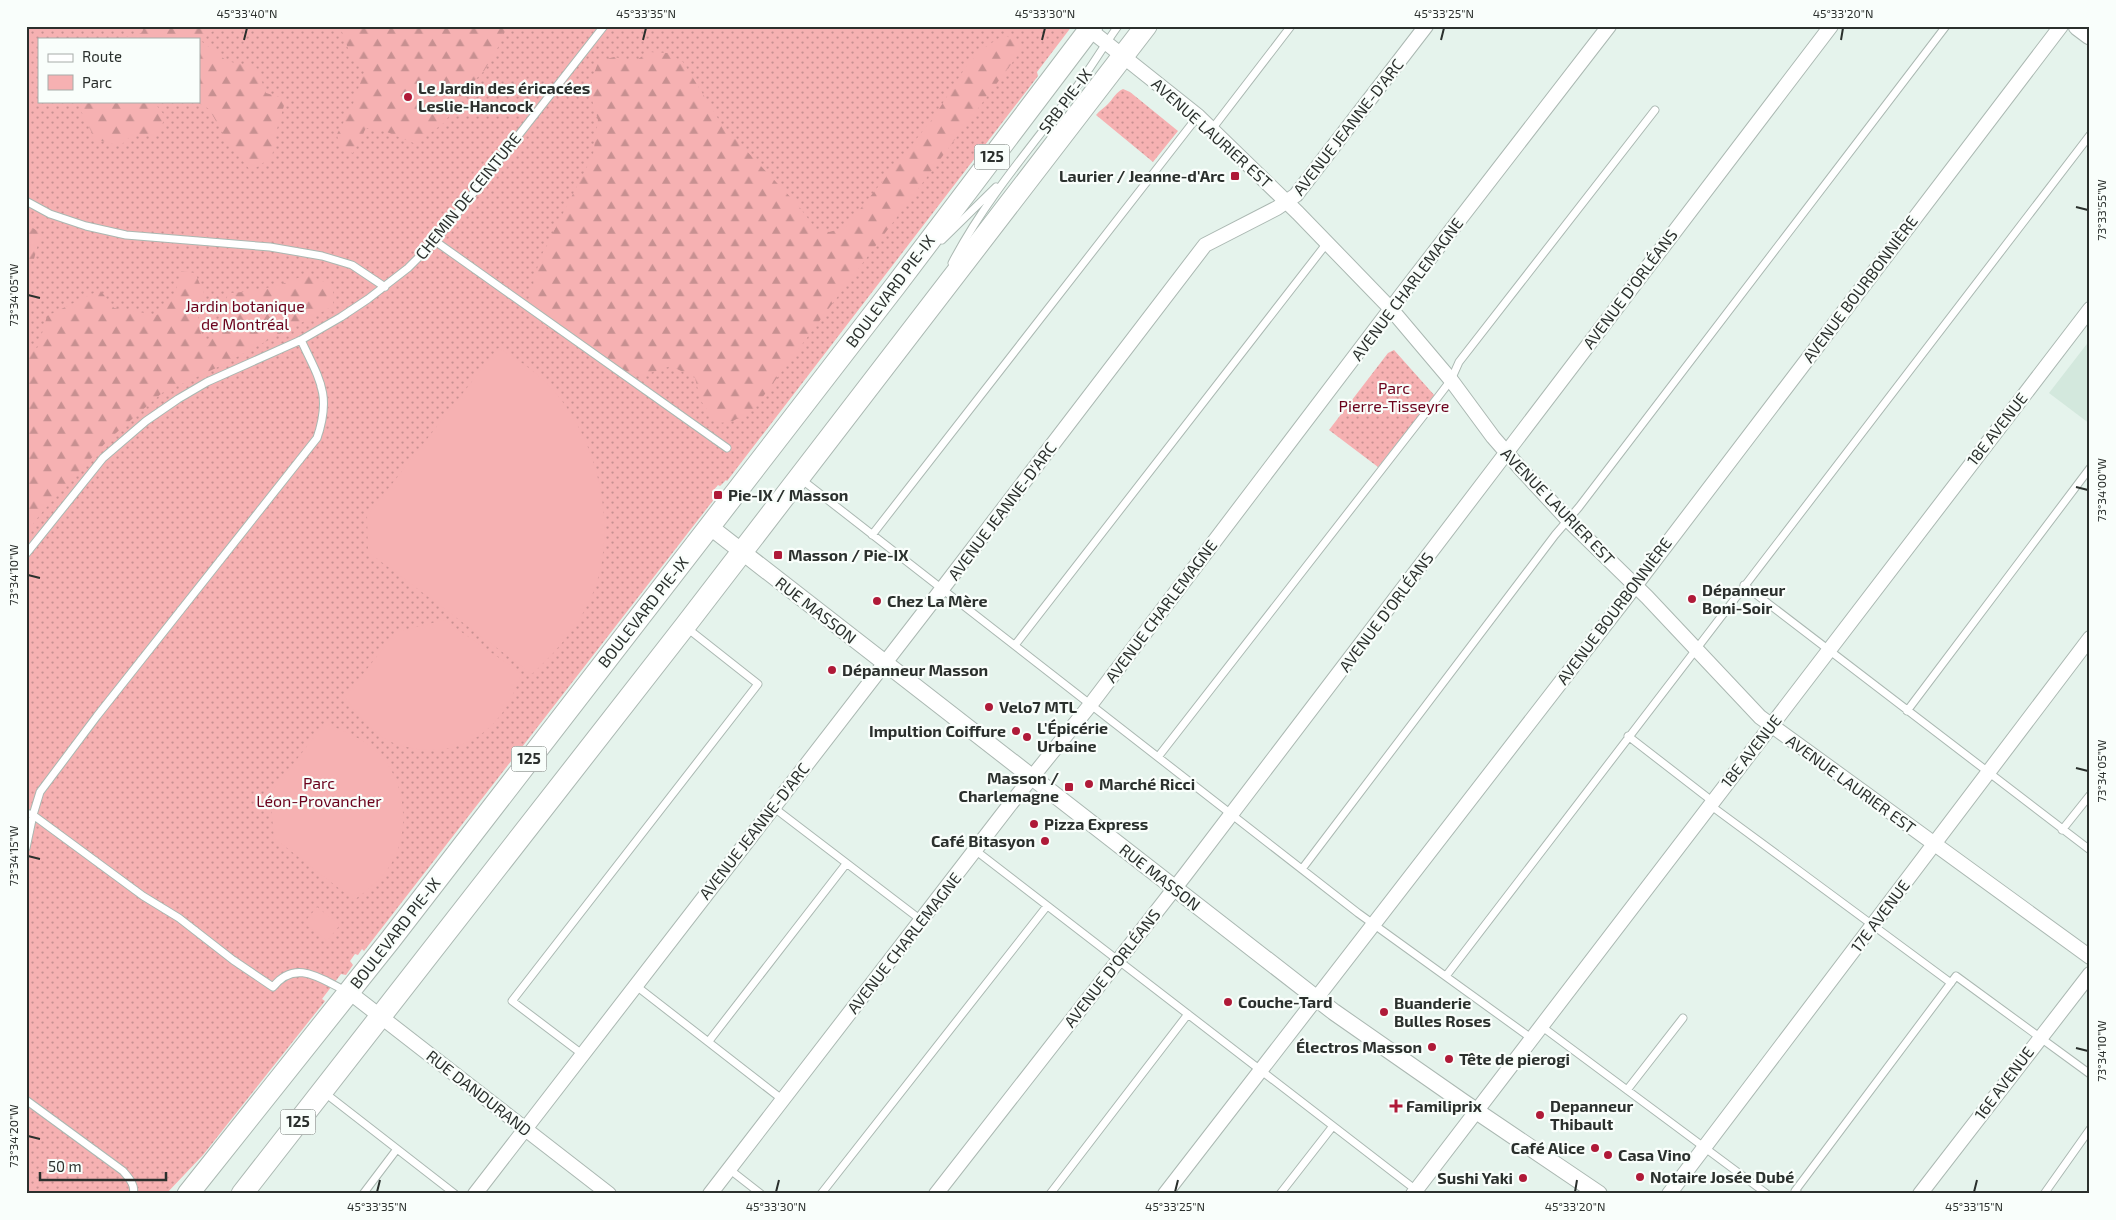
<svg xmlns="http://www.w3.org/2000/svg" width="2116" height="1220" font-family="'Exo 2',sans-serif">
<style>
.built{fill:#d3e8dd}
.green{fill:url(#green-dots);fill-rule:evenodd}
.forest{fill:url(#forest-firs)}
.pitch{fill:#f6b1b2}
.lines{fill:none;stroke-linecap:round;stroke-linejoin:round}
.service-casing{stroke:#abb8b2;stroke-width:9}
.minor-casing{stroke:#abb8b2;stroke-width:16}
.tertiary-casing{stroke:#abb8b2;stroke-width:18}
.secondary-casing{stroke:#abb8b2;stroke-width:21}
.primary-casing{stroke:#abb8b2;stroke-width:23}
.service{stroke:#fff;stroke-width:7}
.minor{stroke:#fff;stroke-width:14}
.tertiary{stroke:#fff;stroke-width:16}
.secondary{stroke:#fff;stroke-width:19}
.primary{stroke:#fff;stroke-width:21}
.ticks{fill:none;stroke:#2b302d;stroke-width:2}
.poi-dot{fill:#af1a38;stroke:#f9fefb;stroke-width:2}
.labels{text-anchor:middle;stroke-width:4.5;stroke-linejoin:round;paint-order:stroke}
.shield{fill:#f9fefb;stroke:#696e6b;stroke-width:1}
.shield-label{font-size:15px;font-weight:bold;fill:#2b302d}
.poi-label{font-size:16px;font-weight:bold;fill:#2b302d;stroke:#f9fefb;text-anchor:start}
.street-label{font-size:16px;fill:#2b302d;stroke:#f9fefb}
.park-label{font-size:16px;fill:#6b021c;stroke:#f9fefb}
.neatline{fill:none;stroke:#2b302d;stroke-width:2}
.ticks-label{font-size:12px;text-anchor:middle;fill:#2b302d}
</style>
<defs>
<pattern id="green-dots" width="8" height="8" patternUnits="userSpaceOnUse" patternTransform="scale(1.25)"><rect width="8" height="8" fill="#f6b1b2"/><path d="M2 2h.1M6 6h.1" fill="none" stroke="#c79091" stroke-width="1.8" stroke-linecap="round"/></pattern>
<pattern id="forest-firs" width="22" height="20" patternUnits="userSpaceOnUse" patternTransform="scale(1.25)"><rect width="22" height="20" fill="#f6b1b2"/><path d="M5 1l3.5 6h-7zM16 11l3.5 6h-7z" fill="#c79091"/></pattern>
</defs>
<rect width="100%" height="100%" fill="#e5f3ec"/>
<path class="built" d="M2090 340V424L2049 393Z"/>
<path class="green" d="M26 26H1072L1037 72 1038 76 727 481 726 480 720 486 718 485 712 492 715 498 364 951 362 949 358 955 355 954 350 961 353 965 346 975 341 974 322 999 325 1001 203 1155 166 1194H26ZM39 39H199V101H39Z
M1123 89 1130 92 1178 131 1153 162 1096 115C1100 110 1104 108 1108 104 1113 99 1116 92 1123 89Z
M1394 350 1435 396 1378 467 1329 430 1388 353Z"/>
<path class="forest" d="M144 26H219L201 41 227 61 257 68 266 93 286 99 277 129 272 157 251 171 231 147 209 109 195 101H199V39H118L142 33Z
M337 26H507L500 44 484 71 467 88 445 122 416 144 382 130 366 128 353 153 340 150 337 134 352 107 364 72 350 54 342 32Z
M1004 35 1017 41 1021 51 753 410 731 422 717 423 701 401 695 378 671 366 647 374 628 376 598 352 571 342 544 325 529 299 540 258 593 155 598 120 592 100V78L599 61 614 57 628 60 638 59 649 52 668 53 683 62 722 125 797 204 816 229 829 232 845 228 934 117 965 68 982 49Z
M84 101H153L165 116 159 135 133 134 120 146 95 139 79 107Z
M26 224 41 233 34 259 26 265Z
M181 271 195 273 204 293 197 324 207 347 222 318 228 293C256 292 282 286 307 274L333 286V306L214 369 162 393 108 440 43 511 26 533V354L38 347 47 316 100 290 114 308 157 315 174 298Z"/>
<path class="pitch" d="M498 348C522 361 546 379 562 401 599 450 615 523 597 582 586 617 559 650 532 674L368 552 367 516Z
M444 620 521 673C507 722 471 756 417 749 404 747 389 743 378 734 365 725 354 710 345 697L396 632Z
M325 723C339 729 356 736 369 745 408 773 415 839 383 875 375 884 364 893 354 900L274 838 270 794Z
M317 907 340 925 327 941 304 923Z"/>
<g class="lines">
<g class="service-casing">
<path id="service" d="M1212 129 1291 26
M26 201 50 214 86 226 126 235 270 247 322 256 352 265 385 287
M942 240 996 187
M435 241 727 448
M952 263C985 200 1032 146 1075 89 1090 69 1103 47 1118 26
M801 479 1358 913 1531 1038
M872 535 1198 116
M26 554 103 458 146 421 178 399 207 382 301 340 341 317 368 299 408 268 435 241 460 210 604 26
M1744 585 2090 850
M1015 645 1327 243
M1907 711 2090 468
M1628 736 1712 801
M1158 757 1438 397 1451 380 1459 362 1655 110
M1710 805 1951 983
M773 807 921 920
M26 813 33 815 40 792 97 716 317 438C332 394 319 379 301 340
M2062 830 2090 795
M26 848 33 815 143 896 179 918 233 960 273 987C296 958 322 980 346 991
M975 850 1416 1190
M1302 869 1555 535 1579 507 1946 26
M1446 976 2090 135
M635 985 783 1100
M1541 1026 1767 1194
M709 1041 846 864
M582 1054 512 1001 758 684 687 628
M1627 1090 1683 1018
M325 1093 455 1194
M26 1100 123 1171C128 1177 136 1185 133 1194
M729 1169 761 1194
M363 1194 397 1149
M821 1194 1047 906
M1050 1194 1188 1014
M1280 1194 1333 1126
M1799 1194 1795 1191 1956 976 2090 1074
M2044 1194 2090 1129"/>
</g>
<g class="minor-casing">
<path id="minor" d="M1090 30 1198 116 1298 213 1391 309 1451 380 1493 437 1520 468 1568 520 1647 597 1760 717 2090 957
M349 992 609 1194
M475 1194 942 589 1205 245 1277 208 1296 195 1426 26
M710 1194 1012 802 1091 704 1402 294 1609 26
M936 1194 1185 875 1831 26
M1165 1194 1622 603 2061 26
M1413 1194 2090 309
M1669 1194 2090 638
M1920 1194 2090 974"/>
</g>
<g class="tertiary-casing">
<path id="tertiary" d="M709 526 1334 1012 1463 1102 1599 1194"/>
</g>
<g class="secondary-casing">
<path id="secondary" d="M2078 26 2090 35"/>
</g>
<g class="primary-casing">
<path id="primary" d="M188 1194 391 939 896 285 1092 26
M242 1194 685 626 1146 26"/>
</g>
<use href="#service" class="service"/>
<use href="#minor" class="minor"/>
<use href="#tertiary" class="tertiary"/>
<use href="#secondary" class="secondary"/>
<use href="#primary" class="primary"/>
</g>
<path class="ticks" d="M244 40 247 28M643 40 646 28M1042 40 1045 28M1441 40 1444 28M1841 40 1843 28M2076 207 2088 210M28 295 40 298M2076 487 2088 490M28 575 40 578M2076 768 2088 771M28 856 40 859M2076 1048 2088 1051M28 1136 40 1139M377 1192 380 1180M776 1192 779 1180M1175 1192 1178 1180M1575 1192 1577 1180M1974 1192 1977 1180"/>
<g class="poi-dot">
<circle cx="408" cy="97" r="5"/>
<rect x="1230" y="171" width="10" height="10" rx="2.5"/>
<rect x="713" y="490" width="10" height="10" rx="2.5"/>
<rect x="773" y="550" width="10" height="10" rx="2.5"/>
<circle cx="1692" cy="599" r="5"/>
<circle cx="877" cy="601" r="5"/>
<circle cx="832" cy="670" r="5"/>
<circle cx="989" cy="707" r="5"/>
<circle cx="1016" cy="731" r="5"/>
<circle cx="1027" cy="737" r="5"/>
<circle cx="1089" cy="784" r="5"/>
<rect x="1064" y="782" width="10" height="10" rx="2.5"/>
<circle cx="1034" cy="824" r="5"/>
<circle cx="1045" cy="841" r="5"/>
<circle cx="1228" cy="1002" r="5"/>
<circle cx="1384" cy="1012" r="5"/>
<circle cx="1432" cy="1047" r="5"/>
<circle cx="1449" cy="1059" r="5"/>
<path d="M1393.5 1098.5h5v5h5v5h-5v5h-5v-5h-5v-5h5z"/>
<circle cx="1540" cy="1115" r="5"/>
<circle cx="1595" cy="1148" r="5"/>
<circle cx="1608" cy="1155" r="5"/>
<circle cx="1640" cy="1177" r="5"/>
<circle cx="1523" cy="1178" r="5"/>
</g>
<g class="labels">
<g class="shield">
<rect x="974.5" y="144.5" width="35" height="25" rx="4"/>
<rect x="511.5" y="746.5" width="35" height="25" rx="4"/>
<rect x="280.5" y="1109.5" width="35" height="25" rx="4"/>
</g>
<g class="shield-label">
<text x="992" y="162">125</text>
<text x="529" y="764">125</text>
<text x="298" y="1127">125</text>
</g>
<g class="poi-label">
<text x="418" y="94">Le Jardin des éricacées<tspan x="418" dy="18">Leslie-Hancock</tspan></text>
<text x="1225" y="182" text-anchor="end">Laurier / Jeanne-d'Arc</text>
<text x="728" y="501">Pie-IX / Masson</text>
<text x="788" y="561">Masson / Pie-IX</text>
<text x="1702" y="596">Dépanneur<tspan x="1702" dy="18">Boni-Soir</tspan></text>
<text x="887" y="607">Chez La Mère</text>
<text x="842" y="676">Dépanneur Masson</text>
<text x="999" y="713">Velo7 MTL</text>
<text x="1037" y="734">L'Épicérie<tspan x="1037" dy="18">Urbaine</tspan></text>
<text x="1006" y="737" text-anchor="end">Impultion Coiffure</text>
<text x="1059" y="784" text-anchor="end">Masson /<tspan x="1059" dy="18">Charlemagne</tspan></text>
<text x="1099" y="790">Marché Ricci</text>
<text x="1044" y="830">Pizza Express</text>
<text x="1035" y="847" text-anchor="end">Café Bitasyon</text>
<text x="1238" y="1008">Couche-Tard</text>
<text x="1394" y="1009">Buanderie<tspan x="1394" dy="18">Bulles Roses</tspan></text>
<text x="1422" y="1053" text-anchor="end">Électros Masson</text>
<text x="1459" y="1065">Tête de pierogi</text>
<text x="1406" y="1112">Familiprix</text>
<text x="1550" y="1112">Depanneur<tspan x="1550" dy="18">Thibault</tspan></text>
<text x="1585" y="1154" text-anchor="end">Café Alice</text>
<text x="1618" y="1161">Casa Vino</text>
<text x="1650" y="1183">Notaire Josée Dubé</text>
<text x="1513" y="1184" text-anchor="end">Sushi Yaki</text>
</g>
<g class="street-label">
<text transform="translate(1065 101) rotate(-53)" y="6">SRB PIE-IX</text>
<text transform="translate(1348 127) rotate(-52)" y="6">AVENUE JEANNE-D'ARC</text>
<text transform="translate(1212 133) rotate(42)" y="6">AVENUE LAURIER EST</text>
<text transform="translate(468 196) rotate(-51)" y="6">CHEMIN DE CEINTURE</text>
<text transform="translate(1407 289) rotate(-53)" y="6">AVENUE CHARLEMAGNE</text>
<text transform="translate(1630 289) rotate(-53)" y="6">AVENUE D'ORLÉANS</text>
<text transform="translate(1860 289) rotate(-53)" y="6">AVENUE BOURBONNIÈRE</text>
<text transform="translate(890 291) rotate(-53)" y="6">BOULEVARD PIE-IX</text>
<text transform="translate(1997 429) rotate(-52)" y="6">18E AVENUE</text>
<text transform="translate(1558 506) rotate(46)" y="6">AVENUE LAURIER EST</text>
<text transform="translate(1002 511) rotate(-53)" y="6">AVENUE JEANNE-D'ARC</text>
<text transform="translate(816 610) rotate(38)" y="6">RUE MASSON</text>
<text transform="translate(1161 611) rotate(-53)" y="6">AVENUE CHARLEMAGNE</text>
<text transform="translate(1614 611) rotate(-53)" y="6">AVENUE BOURBONNIÈRE</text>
<text transform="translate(643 612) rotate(-52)" y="6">BOULEVARD PIE-IX</text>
<text transform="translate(1386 612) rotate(-53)" y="6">AVENUE D'ORLÉANS</text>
<text transform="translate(1751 751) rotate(-52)" y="6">18E AVENUE</text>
<text transform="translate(1851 784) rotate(36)" y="6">AVENUE LAURIER EST</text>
<text transform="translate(754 831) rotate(-52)" y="6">AVENUE JEANNE-D'ARC</text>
<text transform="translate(1160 877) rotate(38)" y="6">RUE MASSON</text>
<text transform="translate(1880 916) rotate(-53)" y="6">17E AVENUE</text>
<text transform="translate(395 933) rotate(-52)" y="6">BOULEVARD PIE-IX</text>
<text transform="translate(904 943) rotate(-52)" y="6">AVENUE CHARLEMAGNE</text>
<text transform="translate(1112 968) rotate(-52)" y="6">AVENUE D'ORLÉANS</text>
<text transform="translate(2004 1083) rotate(-53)" y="6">16E AVENUE</text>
<text transform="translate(479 1093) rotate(38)" y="6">RUE DANDURAND</text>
</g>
<g class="park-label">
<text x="245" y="312">Jardin botanique<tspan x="245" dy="18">de Montréal</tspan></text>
<text x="1394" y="394">Parc<tspan x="1394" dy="18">Pierre-Tisseyre</tspan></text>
<text x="319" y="789">Parc<tspan x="319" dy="18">Léon-Provancher</tspan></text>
</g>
</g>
<rect width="2116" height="1220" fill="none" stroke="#f9fefb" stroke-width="55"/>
<rect x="38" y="38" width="162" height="65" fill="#f9fefb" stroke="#a7aca9"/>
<rect x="48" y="54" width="25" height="8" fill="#ffffff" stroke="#a7aca9"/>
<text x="82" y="62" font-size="15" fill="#2b302d">Route</text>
<rect x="48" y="75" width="25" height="15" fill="#f6b1b2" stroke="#a7aca9"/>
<text x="82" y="88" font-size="15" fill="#2b302d">Parc</text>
<path d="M40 1172v8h126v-8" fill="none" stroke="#2b302d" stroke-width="2.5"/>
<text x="48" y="1172" font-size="15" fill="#2b302d" stroke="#f9fefb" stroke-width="4" paint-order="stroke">50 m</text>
<rect x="28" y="28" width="2060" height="1164" class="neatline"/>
<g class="ticks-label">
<text x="247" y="18">45°33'40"N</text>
<text x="646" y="18">45°33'35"N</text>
<text x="1045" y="18">45°33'30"N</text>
<text x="1444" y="18">45°33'25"N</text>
<text x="1843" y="18">45°33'20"N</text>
<text transform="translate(2102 210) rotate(-90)" y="4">73°33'55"W</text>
<text transform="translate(14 295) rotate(-90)" y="4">73°34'05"W</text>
<text transform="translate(2102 490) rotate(-90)" y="4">73°34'00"W</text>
<text transform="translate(14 575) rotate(-90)" y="4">73°34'10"W</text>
<text transform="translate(2102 771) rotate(-90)" y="4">73°34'05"W</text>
<text transform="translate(14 856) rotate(-90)" y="4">73°34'15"W</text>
<text transform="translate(2102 1051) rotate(-90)" y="4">73°34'10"W</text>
<text transform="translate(14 1136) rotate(-90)" y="4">73°34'20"W</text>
<text x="377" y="1211">45°33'35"N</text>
<text x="776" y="1211">45°33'30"N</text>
<text x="1175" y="1211">45°33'25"N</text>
<text x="1575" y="1211">45°33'20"N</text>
<text x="1974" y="1211">45°33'15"N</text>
</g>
</svg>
